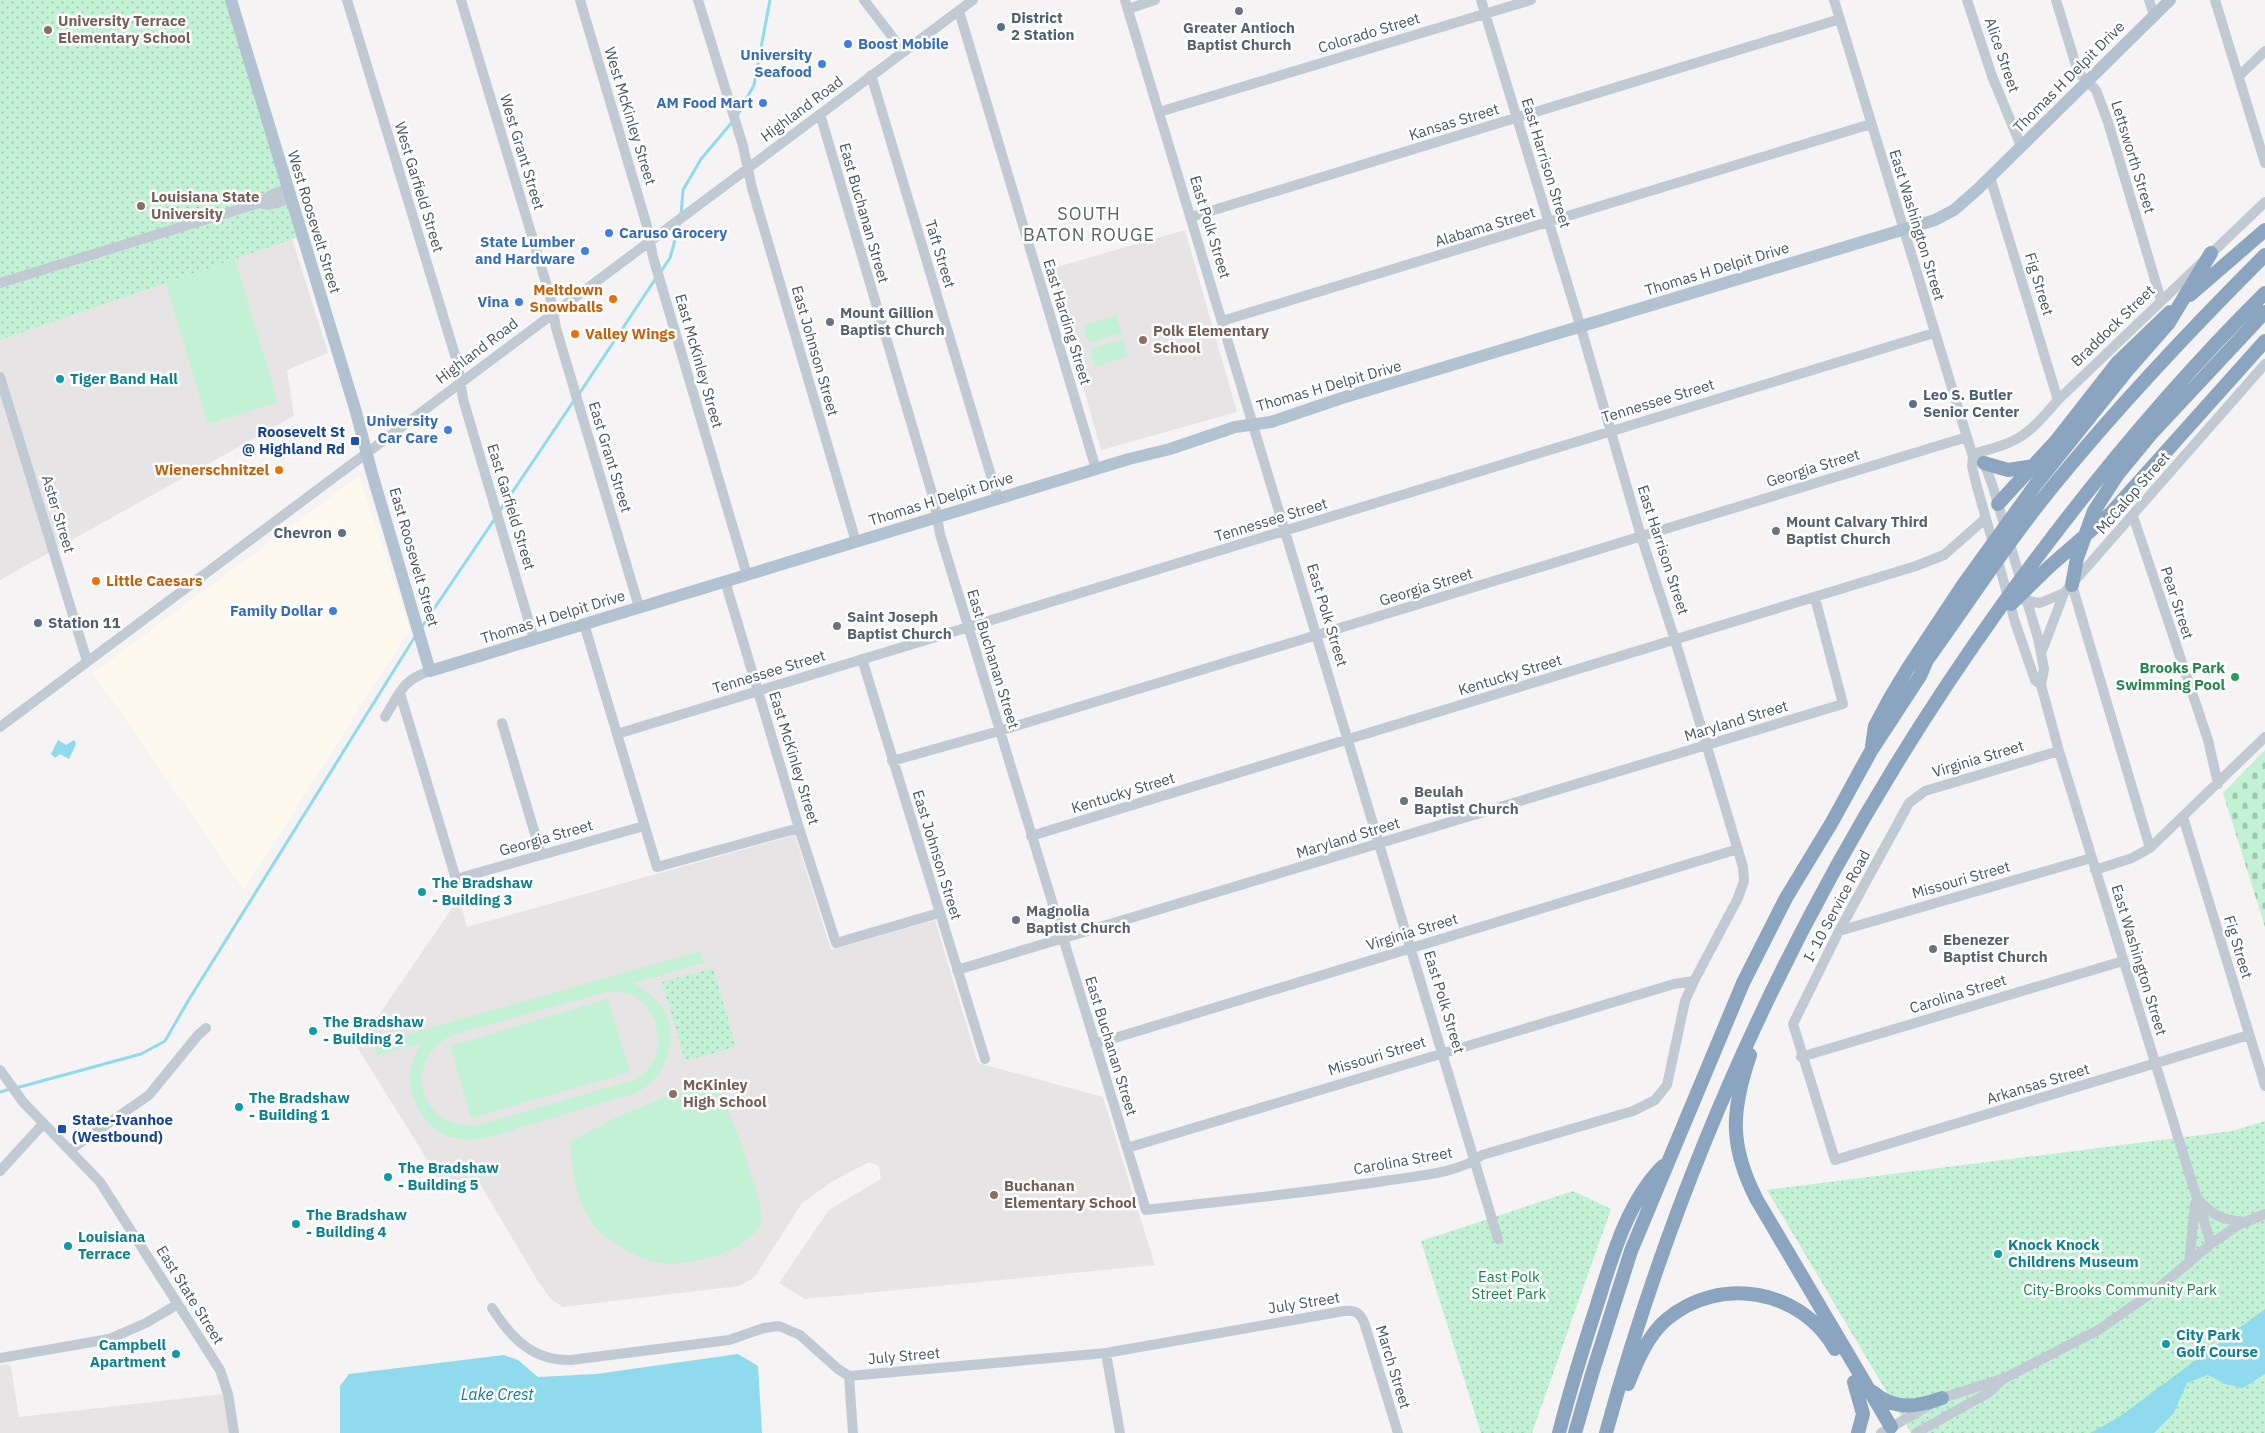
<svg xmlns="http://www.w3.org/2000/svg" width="2265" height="1433" font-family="'IBM Plex Sans',sans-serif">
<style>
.commercial{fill:#fdf9ef}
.education{fill:#e6e4e5}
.green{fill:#c3f1d5;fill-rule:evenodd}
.cemetery{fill:url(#cemetery-stones)}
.park{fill:url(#park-dots)}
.water{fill:#90daee}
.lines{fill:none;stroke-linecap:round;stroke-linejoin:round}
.stream{stroke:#90daee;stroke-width:3}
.minor{stroke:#c1cad2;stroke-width:10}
.major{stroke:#b3c2d1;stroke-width:12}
.highway{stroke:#8ba5c1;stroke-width:14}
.worship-dot{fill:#6b7280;stroke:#fff;stroke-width:2}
.service-dot{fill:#5c6f8a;stroke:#fff;stroke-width:2}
.education-dot{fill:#8d6e63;stroke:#fff;stroke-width:2}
.shop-dot{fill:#3f7fe0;stroke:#fff;stroke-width:2}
.food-dot{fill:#e8710a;stroke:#fff;stroke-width:2}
.culture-dot{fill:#0f9aa8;stroke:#fff;stroke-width:2}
.transit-dot{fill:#1a4fb4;stroke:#fff;stroke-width:2}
.leisure-dot{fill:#2e9e5b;stroke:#fff;stroke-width:2}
.labels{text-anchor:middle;stroke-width:5;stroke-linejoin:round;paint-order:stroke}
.service-label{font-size:15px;font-weight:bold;fill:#4e5e75;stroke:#fff;text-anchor:start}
.education-label{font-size:15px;font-weight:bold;fill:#785e54;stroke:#fff;text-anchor:start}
.worship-label{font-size:15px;font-weight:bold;fill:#5b616d;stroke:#fff;text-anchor:start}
.street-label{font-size:15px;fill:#4a5661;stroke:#fff}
.shop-label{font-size:15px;font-weight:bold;fill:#366cbe;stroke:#fff;text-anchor:end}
.food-label{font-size:15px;font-weight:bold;fill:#c56008;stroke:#fff;text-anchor:end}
.culture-label{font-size:15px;font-weight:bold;fill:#0d838f;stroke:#fff;text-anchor:start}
.transit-label{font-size:15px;font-weight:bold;fill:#164399;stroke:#fff;text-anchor:end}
.leisure-label{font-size:15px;font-weight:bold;fill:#27864d;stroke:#fff;text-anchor:end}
.park-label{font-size:15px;fill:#17864f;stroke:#fff}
.water-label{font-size:16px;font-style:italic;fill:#0c7c9b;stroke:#fff}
.quarter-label{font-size:18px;letter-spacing:1px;fill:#5f6368;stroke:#fff}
</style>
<defs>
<pattern id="cemetery-stones" width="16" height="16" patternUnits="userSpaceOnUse" patternTransform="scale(1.25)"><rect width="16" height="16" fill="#c3f1d5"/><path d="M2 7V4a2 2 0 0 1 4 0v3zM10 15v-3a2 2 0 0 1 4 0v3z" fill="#a0c6b0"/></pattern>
<pattern id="park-dots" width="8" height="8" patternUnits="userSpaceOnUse" patternTransform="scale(1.25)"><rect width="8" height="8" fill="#c3f1d5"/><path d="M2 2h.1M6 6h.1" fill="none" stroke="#a0c6b0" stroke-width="1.8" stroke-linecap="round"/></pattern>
</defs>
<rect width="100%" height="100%" fill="#f5f3f3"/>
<path class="commercial" d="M359 476 410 629 244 890 93 673Z"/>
<path class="education" d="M0 0H217L328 353 287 370 294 416 0 580Z
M1185 230 1237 412 1101 450 1050 269Z
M795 835 831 950 935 920 978 1063 1103 1097 1155 1265 805 1299 779 1283 829 1210 881 1179 879 1166 869 1162 833 1181 802 1203 754 1278 739 1286 563 1307 552 1300 539 1283 480 1184 466 1183 448 1193 357 1047 459 898 467 927Z
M7 1364 11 1367 19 1417 223 1394 229 1433H0V1365Z"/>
<path class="green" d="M231 247 278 402 208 424 161 268Z
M1116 315 1122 333 1089 343 1083 326Z
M1123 339 1128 356 1095 367 1090 349Z
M700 951 704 963 633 983C647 991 660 1001 667 1017 677 1040 665 1074 644 1088 632 1096 616 1099 601 1103 579 1110 558 1116 536 1123 517 1128 496 1137 477 1139 469 1140 458 1139 450 1137 434 1132 423 1119 416 1104 405 1082 410 1063 421 1043L378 1055 374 1044ZM610 991C616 992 624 992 630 994 654 1004 666 1039 653 1062 649 1069 643 1074 637 1079L475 1126C418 1127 401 1061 452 1035Z
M608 999 630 1072 471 1118 450 1046Z
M708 1079 717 1083 738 1135 759 1199 762 1224C744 1249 715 1258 686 1262 680 1262 673 1265 667 1264 645 1262 615 1246 599 1231 576 1207 573 1173 570 1142L615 1118Z"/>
<path class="cemetery" d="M2265 750V927L2223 793Z"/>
<path class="park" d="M0 0H231L301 236 0 340Z
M713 968 736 1047 685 1061 662 982Z
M2265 1121V1433H1911L1767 1190 2232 1131Z
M1573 1191 1611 1209 1532 1433H1481L1421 1241Z"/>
<path class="water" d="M58 740 66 745 74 740 76 744 69 759 60 754 55 758 51 754Z
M2265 1309V1374L2243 1388 2225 1384 2208 1375 2187 1383 2174 1413 2154 1433H2090L2119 1417Z
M738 1354 758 1366 762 1433H340V1386L349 1374 504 1355 518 1360 538 1377 596 1374Z"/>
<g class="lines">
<path class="stream" d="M737 116 754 85 770 0
M681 215 683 190 701 159 733 121
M660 273 670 258 680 222
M579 394 656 278
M499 512 575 399
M421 628 496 517
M16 1088 141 1054 165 1041 188 1001 416 635
M0 1092 10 1089"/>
<path class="minor" d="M347 0 458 365 463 399 534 639
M461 0 550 296 556 328 639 607
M580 0 647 226 653 257 747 575
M698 0 743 146 752 188 856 542
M864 0 904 52
M1125 0 1498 1239
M1834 0 1973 457 1972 466 1976 483 2015 622 2035 680 2041 685
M1967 0 1992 76 2021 146
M2056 0 2078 72 2096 90 2108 122 2161 300
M2149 0 2154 15
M2215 0 2265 163
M1128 9 1155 0
M959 11 1096 469
M871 75 998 499
M2239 76 2265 51
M1159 112 1531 0
M820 114 934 500 940 534 1146 1210C1225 1201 1305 1193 1384 1181 1413 1176 1459 1174 1482 1155L1633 1111 1655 1100 1667 1085 1685 1001 1694 981 1738 898 1744 881 1743 867 1675 640 1641 536 1581 328 1481 0
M1990 177 2058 400
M259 203 269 205 290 199
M1191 217 1840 19
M0 283 259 203 269 196 287 189
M1222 321 1871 124
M0 377 87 661
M1972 454C2020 442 2026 437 2058 400L2265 202
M1973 457 1984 463 1992 484 2038 638 2044 669 2041 685 2059 751 2211 1244
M2133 516 2208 740 2218 784
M725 581 799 828 836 943 939 913
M2072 585 2150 848
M2023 600 2040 603 2064 593
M584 624 657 867 799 828
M2042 651 2064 593 2265 364
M862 659 985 1059
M400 693 456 879 644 826
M385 717C400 693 402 680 430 671
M502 723 541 854
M0 727 973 0
M617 734 1934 333
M2059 751 1925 791 1909 803 1839 931 1793 1024 1835 1160 2249 1035
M892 761 999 731 1317 635 1967 437
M2183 817 2265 1086
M1031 836 1916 566 1944 555 1986 518
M2095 870 2132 858 2150 848 2265 737
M1839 931 2091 858
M957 970 1843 704 1815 598
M1095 1044 1738 849
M1801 1057 2123 961
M0 1070 23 1102 100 1182 220 1370 228 1394 234 1433
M1127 1148 1674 984 1694 981
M70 1150 149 1095 198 1035 206 1028
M0 1171 43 1124
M2197 1198C2213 1216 2220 1219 2244 1222
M2189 1263 2195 1204
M492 1308C512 1339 533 1361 571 1360L729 1340 764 1328 779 1326 800 1335 838 1369 849 1376 1106 1353 1344 1311C1355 1310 1359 1312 1364 1322L1398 1433
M1106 1353 1120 1433
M0 1358 109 1339 146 1323 178 1304
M849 1376 853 1433
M1881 1433 1942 1398 2005 1378 2100 1329 2157 1289 2211 1244 2238 1225 2265 1214
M1916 1433 1988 1393 2002 1380"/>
<path class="major" d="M231 0 356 412 371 470 430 671 1129 459 1170 449 1235 427 1271 422 1342 398 1935 220 1954 210 1978 189 2170 0"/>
<path class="highway" d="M2190 295 2265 230
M1984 463 2008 470 2034 466
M1998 504 2056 441 2117 363 2170 312
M2072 585 2077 558 2094 511 2118 474 2151 434 2265 312
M2011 604 2050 566 2111 513 2265 341
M1872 746 1875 726 1890 698 1908 668 1963 585 2036 484 2125 373 2168 324 2211 253
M1750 1055C1731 1111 1729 1146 1757 1200L1891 1427
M1854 1382 1863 1414 1858 1433
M1628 1384C1637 1361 1648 1335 1667 1319 1720 1275 1801 1289 1835 1349
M1873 1392C1895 1411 1917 1407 1942 1398
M1559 1433C1570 1390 1583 1348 1597 1305 1612 1257 1627 1202 1663 1166
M1575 1433 1592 1374 1631 1251 1743 983 1786 898 1832 822 1871 751 1920 676 1927 660C1970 600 2011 537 2058 480 2123 401 2193 327 2265 255
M1606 1433C1688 1135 1822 856 2002 605 2082 494 2168 389 2265 293"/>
</g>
<g class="worship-dot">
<circle cx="1239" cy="11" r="5"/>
<circle cx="830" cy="322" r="5"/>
<circle cx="1776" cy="531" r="5"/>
<circle cx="837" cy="626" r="5"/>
<circle cx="1404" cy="801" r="5"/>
<circle cx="1016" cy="920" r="5"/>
<circle cx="1933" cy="949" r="5"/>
</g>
<g class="service-dot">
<circle cx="1001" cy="27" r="5"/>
<circle cx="1913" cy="404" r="5"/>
<circle cx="342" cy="533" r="5"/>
<circle cx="38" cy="623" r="5"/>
</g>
<g class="education-dot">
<circle cx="48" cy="30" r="5"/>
<circle cx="141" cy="206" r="5"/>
<circle cx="1143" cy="340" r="5"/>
<circle cx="673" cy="1094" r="5"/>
<circle cx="994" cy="1195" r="5"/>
</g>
<g class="shop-dot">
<circle cx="848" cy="44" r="5"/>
<circle cx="822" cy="64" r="5"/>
<circle cx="763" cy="103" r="5"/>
<circle cx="609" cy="233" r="5"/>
<circle cx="585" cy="251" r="5"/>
<circle cx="519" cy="302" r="5"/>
<circle cx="448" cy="430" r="5"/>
<circle cx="333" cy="611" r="5"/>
</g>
<g class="food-dot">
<circle cx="613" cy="299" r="5"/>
<circle cx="575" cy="334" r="5"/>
<circle cx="279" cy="470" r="5"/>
<circle cx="96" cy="581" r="5"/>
</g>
<g class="culture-dot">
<circle cx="60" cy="379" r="5"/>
<circle cx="422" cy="892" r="5"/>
<circle cx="313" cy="1031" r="5"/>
<circle cx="239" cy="1107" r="5"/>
<circle cx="388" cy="1177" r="5"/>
<circle cx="296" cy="1224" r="5"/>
<circle cx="68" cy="1246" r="5"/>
<circle cx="1998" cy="1254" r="5"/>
<circle cx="2166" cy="1344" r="5"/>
<circle cx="176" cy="1354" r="5"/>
</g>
<g class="transit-dot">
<rect x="350" y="436" width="10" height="10" rx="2.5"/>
<rect x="57" y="1124" width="10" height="10" rx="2.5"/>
</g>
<circle class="leisure-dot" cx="2235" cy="677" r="5"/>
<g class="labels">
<g class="service-label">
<text x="1011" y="23">District<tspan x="1011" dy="17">2 Station</tspan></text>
<text x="1923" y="400">Leo S. Butler<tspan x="1923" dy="17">Senior Center</tspan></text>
<text x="332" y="538" text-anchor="end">Chevron</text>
<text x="48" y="628">Station 11</text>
</g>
<g class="education-label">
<text x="58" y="26">University Terrace<tspan x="58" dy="17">Elementary School</tspan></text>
<text x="151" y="202">Louisiana State<tspan x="151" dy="17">University</tspan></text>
<text x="1153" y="336">Polk Elementary<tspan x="1153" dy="17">School</tspan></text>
<text x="683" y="1090">McKinley<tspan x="683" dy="17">High School</tspan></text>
<text x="1004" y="1191">Buchanan<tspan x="1004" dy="17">Elementary School</tspan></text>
</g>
<g class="worship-label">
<text x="1239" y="33" text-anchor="middle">Greater Antioch<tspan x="1239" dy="17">Baptist Church</tspan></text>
<text x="840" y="318">Mount Gillion<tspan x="840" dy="17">Baptist Church</tspan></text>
<text x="1786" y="527">Mount Calvary Third<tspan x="1786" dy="17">Baptist Church</tspan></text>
<text x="847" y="622">Saint Joseph<tspan x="847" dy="17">Baptist Church</tspan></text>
<text x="1414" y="797">Beulah<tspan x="1414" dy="17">Baptist Church</tspan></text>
<text x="1026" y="916">Magnolia<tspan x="1026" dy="17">Baptist Church</tspan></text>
<text x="1943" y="945">Ebenezer<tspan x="1943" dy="17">Baptist Church</tspan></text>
</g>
<g class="street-label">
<text transform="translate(1369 33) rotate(-17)" y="5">Colorado Street</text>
<text transform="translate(2002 55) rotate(71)" y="5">Alice Street</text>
<text transform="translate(2069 77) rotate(-45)" y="5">Thomas H Delpit Drive</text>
<text transform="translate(802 109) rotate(-37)" y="5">Highland Road</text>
<text transform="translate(630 116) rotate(73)" y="5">West McKinley Street</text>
<text transform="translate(1454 122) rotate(-17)" y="5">Kansas Street</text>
<text transform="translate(522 152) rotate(73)" y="5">West Grant Street</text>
<text transform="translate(2133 157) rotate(73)" y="5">Lettsworth Street</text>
<text transform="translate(1546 163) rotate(73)" y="5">East Harrison Street</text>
<text transform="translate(419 187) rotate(73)" y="5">West Garfield Street</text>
<text transform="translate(864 213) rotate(74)" y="5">East Buchanan Street</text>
<text transform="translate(314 222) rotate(73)" y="5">West Roosevelt Street</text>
<text transform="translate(1917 225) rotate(73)" y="5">East Washington Street</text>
<text transform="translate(1210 227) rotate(73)" y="5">East Polk Street</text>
<text transform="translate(1485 227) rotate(-17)" y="5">Alabama Street</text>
<text transform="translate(940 254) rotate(73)" y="5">Taft Street</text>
<text transform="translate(1717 269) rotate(-17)" y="5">Thomas H Delpit Drive</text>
<text transform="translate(2039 284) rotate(73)" y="5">Fig Street</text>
<text transform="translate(1067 322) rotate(73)" y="5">East Harding Street</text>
<text transform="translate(2113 326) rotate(-44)" y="5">Braddock Street</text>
<text transform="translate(477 351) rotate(-37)" y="5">Highland Road</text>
<text transform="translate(815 351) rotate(74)" y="5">East Johnson Street</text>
<text transform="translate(699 361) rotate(74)" y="5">East McKinley Street</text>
<text transform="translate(1329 386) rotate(-16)" y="5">Thomas H Delpit Drive</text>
<text transform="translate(1658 401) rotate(-17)" y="5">Tennessee Street</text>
<text transform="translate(610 457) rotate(73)" y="5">East Grant Street</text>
<text transform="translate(1813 468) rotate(-17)" y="5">Georgia Street</text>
<text transform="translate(2133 493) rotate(-49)" y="5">McCalop Street</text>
<text transform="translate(941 499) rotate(-17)" y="5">Thomas H Delpit Drive</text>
<text transform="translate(511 507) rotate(73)" y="5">East Garfield Street</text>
<text transform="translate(58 514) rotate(73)" y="5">Aster Street</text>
<text transform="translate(1271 520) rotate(-17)" y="5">Tennessee Street</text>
<text transform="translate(1663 550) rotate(72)" y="5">East Harrison Street</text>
<text transform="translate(414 557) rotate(74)" y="5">East Roosevelt Street</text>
<text transform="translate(1426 587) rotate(-17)" y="5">Georgia Street</text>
<text transform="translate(2177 603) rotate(72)" y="5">Pear Street</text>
<text transform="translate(1327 615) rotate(73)" y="5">East Polk Street</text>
<text transform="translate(553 617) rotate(-17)" y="5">Thomas H Delpit Drive</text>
<text transform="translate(993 659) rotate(73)" y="5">East Buchanan Street</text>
<text transform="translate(769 672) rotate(-17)" y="5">Tennessee Street</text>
<text transform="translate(1510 675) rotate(-17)" y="5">Kentucky Street</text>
<text transform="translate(1736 721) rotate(-17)" y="5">Maryland Street</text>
<text transform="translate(794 758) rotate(73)" y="5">East McKinley Street</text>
<text transform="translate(1978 759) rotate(-17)" y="5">Virginia Street</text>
<text transform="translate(1123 793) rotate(-17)" y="5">Kentucky Street</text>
<text transform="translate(546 838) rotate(-16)" y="5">Georgia Street</text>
<text transform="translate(1348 838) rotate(-17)" y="5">Maryland Street</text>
<text transform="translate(937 855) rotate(73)" y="5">East Johnson Street</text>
<text transform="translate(1961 880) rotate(-16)" y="5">Missouri Street</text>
<text transform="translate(1837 906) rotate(-62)" y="5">I- 10 Service Road</text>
<text transform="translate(1412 932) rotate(-17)" y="5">Virginia Street</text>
<text transform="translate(2238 947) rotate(73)" y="5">Fig Street</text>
<text transform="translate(2139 960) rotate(73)" y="5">East Washington Street</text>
<text transform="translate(1958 994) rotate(-17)" y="5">Carolina Street</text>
<text transform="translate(1444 1002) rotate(73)" y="5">East Polk Street</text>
<text transform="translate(1111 1046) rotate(73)" y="5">East Buchanan Street</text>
<text transform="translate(1377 1056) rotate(-17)" y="5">Missouri Street</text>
<text transform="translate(2038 1084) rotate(-17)" y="5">Arkansas Street</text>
<text transform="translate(1403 1161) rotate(-10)" y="5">Carolina Street</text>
<text transform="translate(190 1295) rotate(58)" y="5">East State Street</text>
<text transform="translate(1304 1303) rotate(-9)" y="5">July Street</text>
<text transform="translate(904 1356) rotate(-5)" y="5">July Street</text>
<text transform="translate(1393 1367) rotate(73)" y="5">March Street</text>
</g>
<g class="shop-label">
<text x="858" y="49" text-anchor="start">Boost Mobile</text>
<text x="812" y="60">University<tspan x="812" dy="17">Seafood</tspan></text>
<text x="753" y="108">AM Food Mart</text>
<text x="619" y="238" text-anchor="start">Caruso Grocery</text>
<text x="575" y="247">State Lumber<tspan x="575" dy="17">and Hardware</tspan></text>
<text x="509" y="307">Vina</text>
<text x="438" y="426">University<tspan x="438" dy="17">Car Care</tspan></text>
<text x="323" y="616">Family Dollar</text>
</g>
<g class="food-label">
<text x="603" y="295">Meltdown<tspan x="603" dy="17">Snowballs</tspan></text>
<text x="585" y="339" text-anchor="start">Valley Wings</text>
<text x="269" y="475">Wienerschnitzel</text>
<text x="106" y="586" text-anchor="start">Little Caesars</text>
</g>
<g class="culture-label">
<text x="70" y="384">Tiger Band Hall</text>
<text x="432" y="888">The Bradshaw<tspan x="432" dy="17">- Building 3</tspan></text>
<text x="323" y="1027">The Bradshaw<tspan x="323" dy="17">- Building 2</tspan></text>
<text x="249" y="1103">The Bradshaw<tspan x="249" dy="17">- Building 1</tspan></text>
<text x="398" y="1173">The Bradshaw<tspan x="398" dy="17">- Building 5</tspan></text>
<text x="306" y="1220">The Bradshaw<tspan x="306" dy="17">- Building 4</tspan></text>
<text x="78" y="1242">Louisiana<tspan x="78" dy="17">Terrace</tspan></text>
<text x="2008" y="1250">Knock Knock<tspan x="2008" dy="17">Childrens Museum</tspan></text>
<text x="2176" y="1340">City Park<tspan x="2176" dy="17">Golf Course</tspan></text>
<text x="166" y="1350" text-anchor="end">Campbell<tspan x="166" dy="17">Apartment</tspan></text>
</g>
<g class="transit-label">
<text x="345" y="437">Roosevelt St<tspan x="345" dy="17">@ Highland Rd</tspan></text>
<text x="72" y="1125" text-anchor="start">State-Ivanhoe<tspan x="72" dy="17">(Westbound)</tspan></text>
</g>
<g class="leisure-label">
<text x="2225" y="673">Brooks Park<tspan x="2225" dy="17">Swimming Pool</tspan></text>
</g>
<g class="park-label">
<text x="1509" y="1282">East Polk<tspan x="1509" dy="17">Street Park</tspan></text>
<text x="2120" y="1295">City-Brooks Community Park</text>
</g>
<g class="water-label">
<text x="497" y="1400">Lake Crest</text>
</g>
<g class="quarter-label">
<text x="1089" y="220">SOUTH<tspan x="1089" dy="21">BATON ROUGE</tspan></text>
</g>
</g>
</svg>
